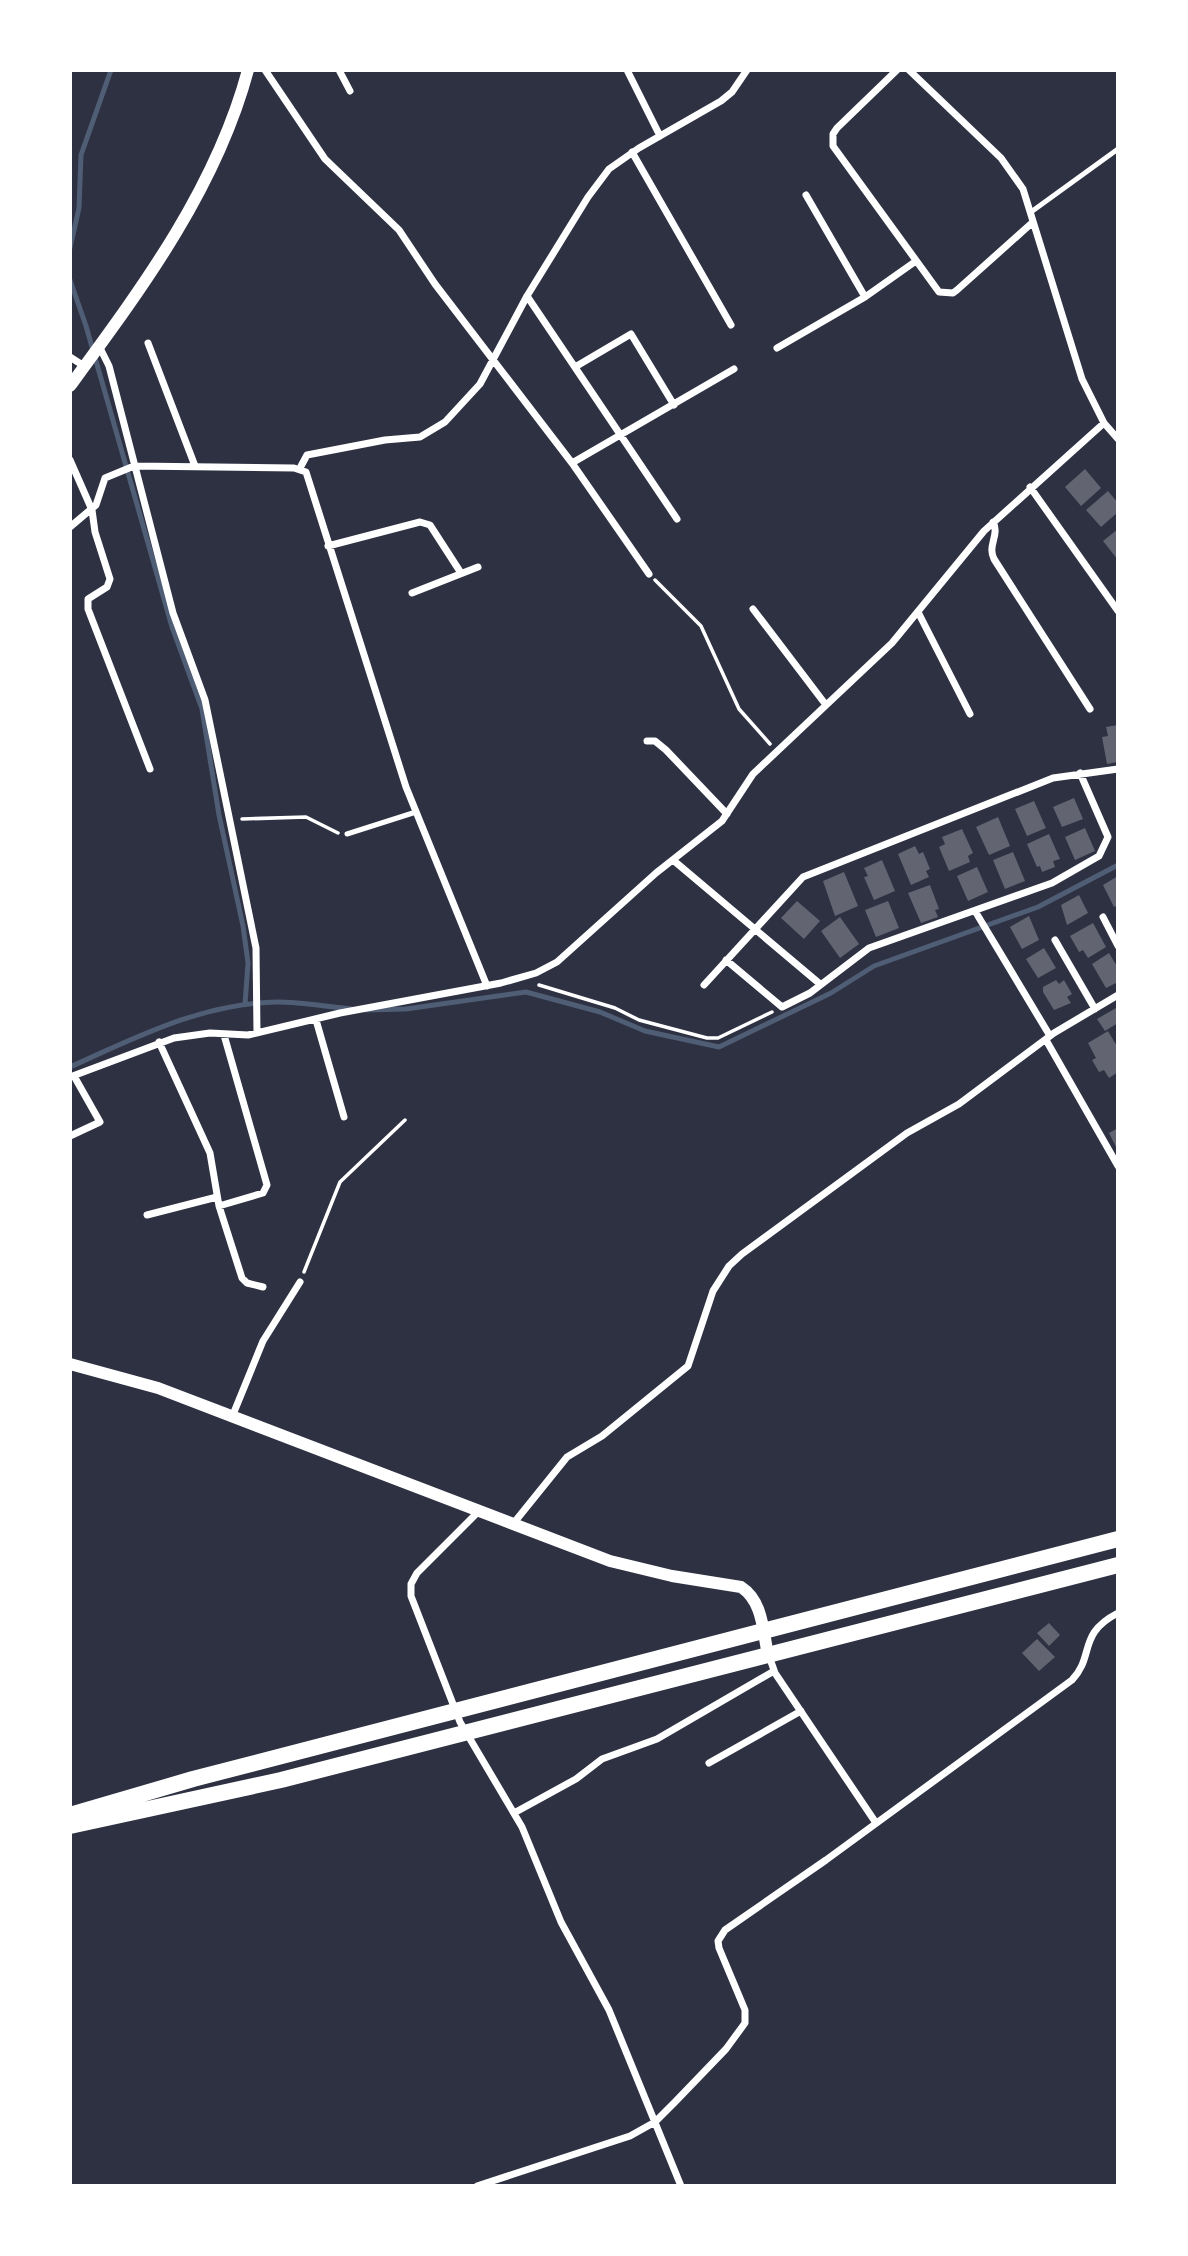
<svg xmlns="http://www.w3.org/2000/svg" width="1188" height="2256" font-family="'Fira Sans Condensed',sans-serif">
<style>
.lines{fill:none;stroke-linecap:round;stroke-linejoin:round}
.stream{stroke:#4f5d75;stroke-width:5}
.building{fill:#626471}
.path{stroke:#fff;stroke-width:3.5}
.service{stroke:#fff;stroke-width:5}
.minor{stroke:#fff;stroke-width:7}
.tertiary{stroke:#fff;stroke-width:12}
.trunk{stroke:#fff;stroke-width:16}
</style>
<rect width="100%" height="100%" fill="#2d3142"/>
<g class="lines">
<path class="stream" d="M70 248 79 208 81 155 111 70
M70 280 86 326 172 627 202 709 219 815 243 926 248 963 245 1004
M365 1010 406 1009 526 992 600 1012 645 1031 719 1047 831 993 874 966 1038 907 1118 865
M70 1067C137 1037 203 1003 277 1002 302 1002 328 1007 352 1009"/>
</g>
<path class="building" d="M1085 469 1101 488 1081 506 1065 487Z
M1108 491 1118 503V512L1101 527 1086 510Z
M1118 529V560L1103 541Z
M1118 725V762L1107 764 1102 737 1108 736 1106 727Z
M1074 798 1083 819 1062 827 1053 807Z
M1034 801 1046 828 1027 836 1015 809Z
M998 817 1010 846 989 855 976 827Z
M1085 828 1095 851 1075 860 1065 837Z
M962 829 973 853 968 856 970 862 949 871 939 847 945 844 942 837Z
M1049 834 1060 859 1053 861 1055 867 1042 872 1040 866 1037 867 1027 844Z
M915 846 919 854 923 852 930 869 926 871 929 877 911 885 898 854Z
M1013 852 1025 881 1005 889 993 860Z
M882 860 895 891 874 900 864 877 868 876 864 868Z
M977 867 988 892 968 901 957 876Z
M844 872 858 906 835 916 823 881Z
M1118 876V905L1114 907 1103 885Z
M930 885 939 909 935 910 938 917 921 923 908 893Z
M1079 895 1088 913 1067 925 1061 905Z
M797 901 820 921 804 939 781 918Z
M888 901 899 928 876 937 865 910Z
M1029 916 1039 940 1022 949 1010 927Z
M840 917 859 944 840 958 821 931Z
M1093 923 1106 947 1088 958 1083 950 1079 952 1070 936Z
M1044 948 1056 968 1038 978 1026 959Z
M1109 953 1118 968V982L1106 988 1092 964Z
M1056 980 1059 984 1064 980 1072 994 1067 997 1071 1003 1054 1010 1043 992V987Z
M1116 1008 1118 1023 1105 1031 1097 1019Z
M1108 1031 1118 1048V1072L1109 1078 1104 1070 1099 1072 1092 1060 1096 1058 1088 1043Z
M1118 1128V1151L1109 1133Z
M1049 1623 1060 1635 1049 1646 1037 1633Z
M1037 1639 1055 1657 1039 1671 1022 1653Z"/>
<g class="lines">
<path class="path" d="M655 580 701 626 739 709 770 744
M242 819 306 817 338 833
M539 985 615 1008 639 1020 707 1038H718L772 1012
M304 1272 340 1182 405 1120"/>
<path class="service" d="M1031 212 1118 149
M347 834 416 812"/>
<path class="minor" d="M265 70 325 159 399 230 435 284 572 463 649 574
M339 70 350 91
M627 70 660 136
M897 70 837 128 833 134V146L939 292 953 293 957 290 1033 222
M909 70 1001 158 1023 189 1082 379 1104 423 1118 439
M632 152 731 325
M806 195 865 297
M527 296 677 519
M148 343 195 466
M99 346 109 366 173 613 205 700 256 948 257 1033
M777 348 865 297 916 261
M70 357 84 366
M575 367 631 334 674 405
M70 460 92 510 95 532 110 579 107 587 88 599V609L150 769
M572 463 734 369
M300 468 307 455 385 440 420 437 445 422 480 384 527 296 588 197 609 169 639 148 721 101 732 92 747 70
M1030 487 1118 611
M993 522C1000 535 987 545 994 559L1090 709
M70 527 96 505 105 478 134 466 294 468 306 472 406 787 487 986
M328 546 420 522 430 525 461 573
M412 593 478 567
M753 609 826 705
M918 612 970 714
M647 741H655L666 750 727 814
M673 860 820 984
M975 911 1050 1036
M1103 917 1118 946
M1055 940 1095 1009
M726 960 782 1007 810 993 869 948 1052 883 1099 856 1108 837 1080 773
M704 985 803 877 1053 778 1118 769
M316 1020 344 1117
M1046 1040 1118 1166
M159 1042 210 1153 219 1206 242 1278 247 1283 263 1287
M70 1077 174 1038 210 1033 248 1035 340 1013 501 983 536 973 557 962 656 873 722 821 753 774 892 643 984 531 1104 423
M70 1136 100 1122 74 1076
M219 1206 263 1193 267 1185 224 1035
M147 1215 217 1197
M232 1417 263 1341 300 1282
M477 1513 417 1573 411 1584V1596L460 1722 522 1827 561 1922 609 2010 681 2186
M513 1524 567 1457 602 1436 688 1366 713 1291 729 1266 742 1254 907 1133 959 1104 1054 1033 1118 995
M769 1656 775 1673 876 1823
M709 1763 801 1711
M514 1813 576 1779 602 1759 657 1739 774 1671
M477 2186 630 2136 655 2122 675 2102 726 2049 745 2023V2010L719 1948 718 1941 725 1930 826 1860 1072 1680C1095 1656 1077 1634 1118 1613"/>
<path class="tertiary" d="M70 386C142 288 216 189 248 70
M70 1364 158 1388 610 1561 672 1576 741 1587C763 1601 763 1632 768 1655"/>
<path class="trunk" d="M70 1815 193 1779 1118 1539
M70 1826 281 1780 1118 1565"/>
</g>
<rect width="1188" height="2256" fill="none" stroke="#ffffff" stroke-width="144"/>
</svg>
